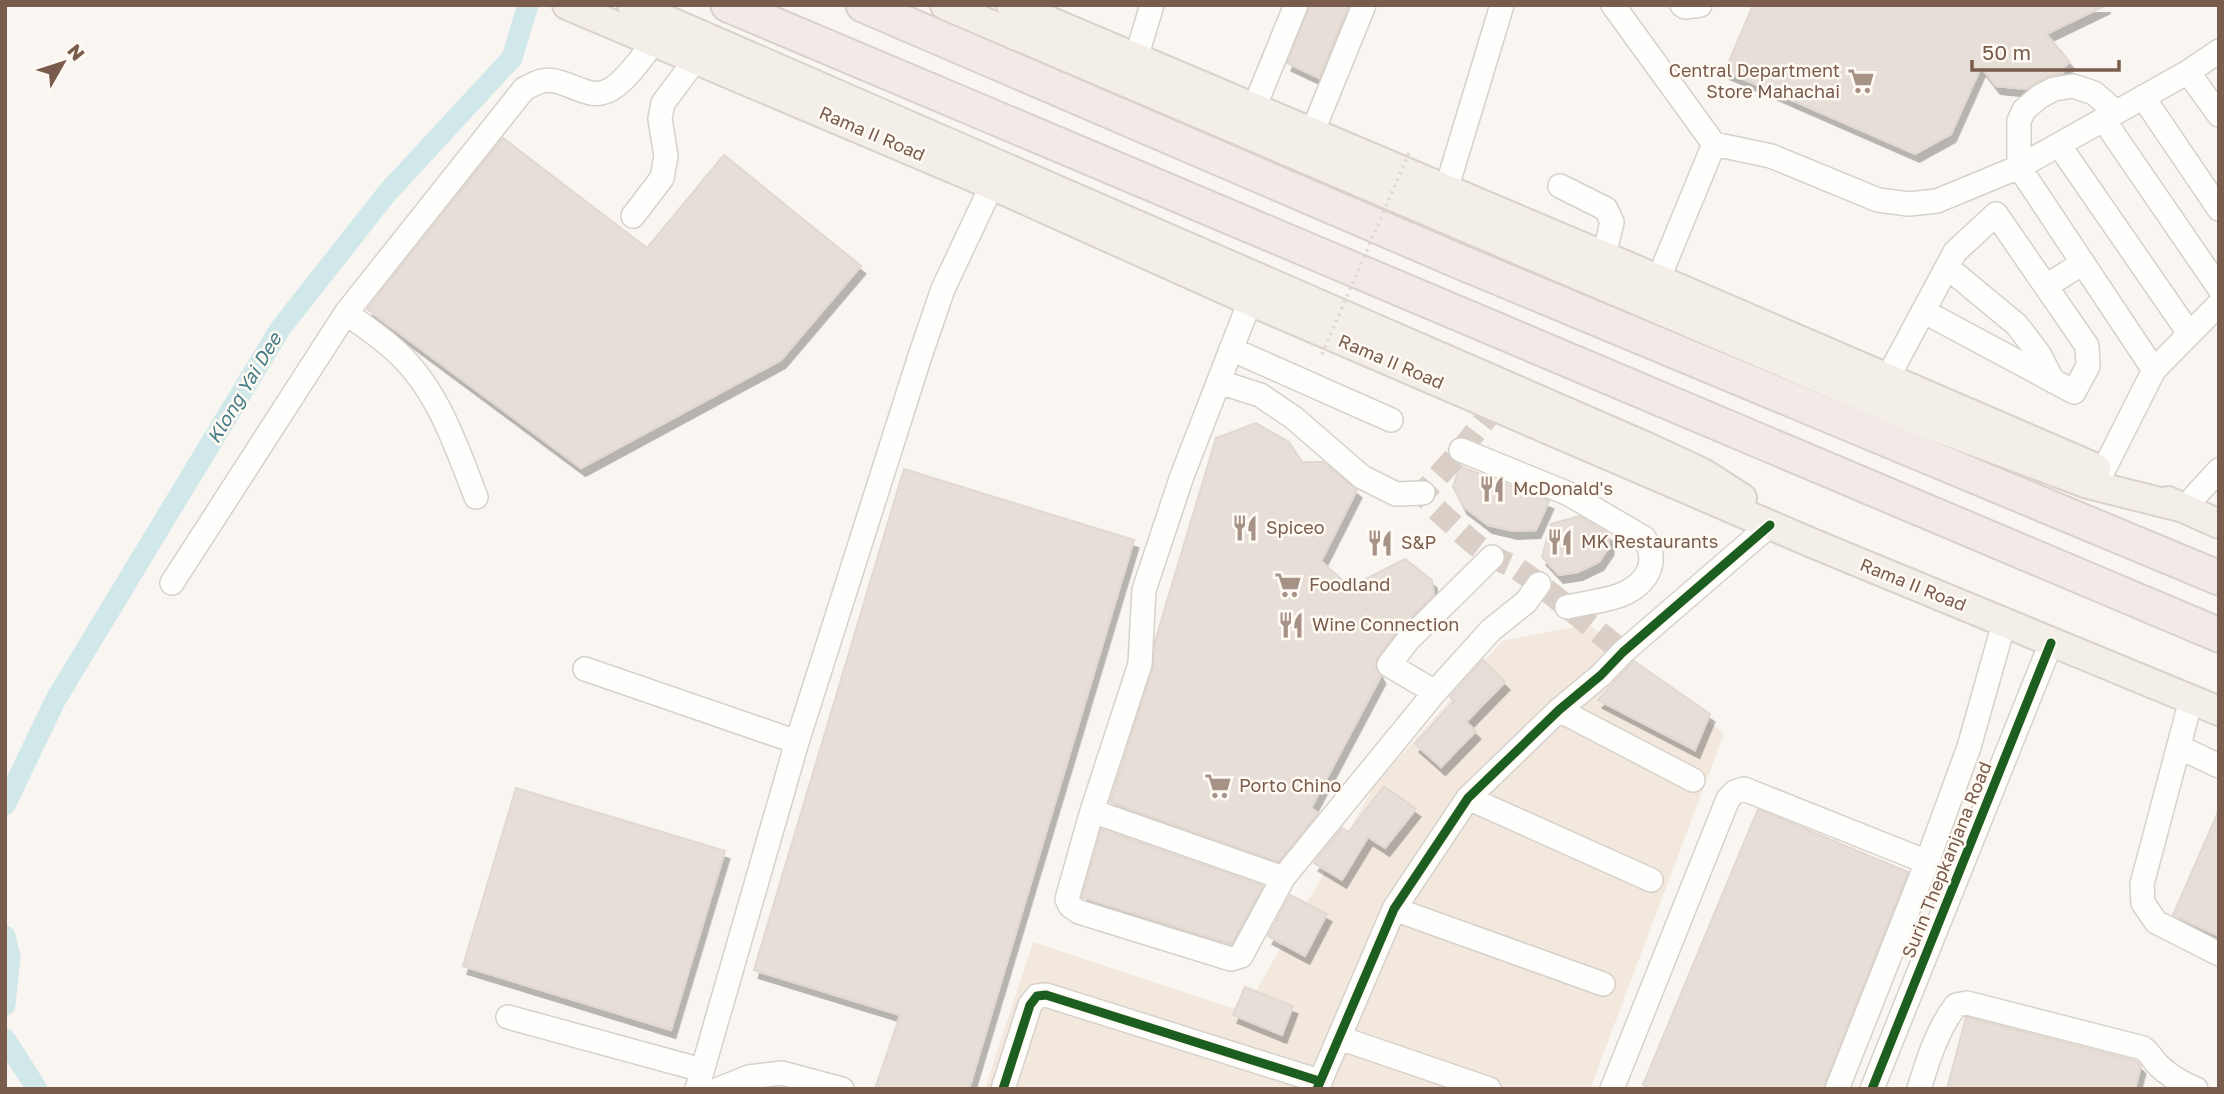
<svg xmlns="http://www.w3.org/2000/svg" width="2224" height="1094" font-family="'Golos Text',sans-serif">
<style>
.residential{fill:#f2e8de}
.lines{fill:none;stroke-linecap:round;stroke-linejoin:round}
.canal{stroke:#d0e8ea;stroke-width:21}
.building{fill:#e6ded7;stroke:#e2d8d2;stroke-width:2;filter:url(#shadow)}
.minor-tunnel{stroke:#d9cfc7;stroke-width:23;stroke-dasharray:23 11;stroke-linecap:butt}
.minor-casing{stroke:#d7d1cb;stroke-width:26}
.major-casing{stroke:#dad1cc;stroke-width:32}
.highway-casing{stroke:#dad1cc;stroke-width:37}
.minor{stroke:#fefefd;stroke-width:23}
.major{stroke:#f3eee8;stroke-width:28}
.highway{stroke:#f2eae7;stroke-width:33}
.path-bridge{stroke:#dcd5d0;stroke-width:3.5;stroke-dasharray:2 5;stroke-linecap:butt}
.cycleway-casing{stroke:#fffaf3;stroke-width:13}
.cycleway{stroke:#1b5e20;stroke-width:9}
.labels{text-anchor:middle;stroke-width:5;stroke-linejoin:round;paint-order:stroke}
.poi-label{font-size:18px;fill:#7a5c4d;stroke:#fffaf3;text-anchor:start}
.street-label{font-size:18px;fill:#7a5c4d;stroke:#fffaf3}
.water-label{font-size:19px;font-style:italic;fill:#437c86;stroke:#fffaf3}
</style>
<defs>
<filter id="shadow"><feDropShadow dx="4.5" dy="8" stdDeviation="0" flood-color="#0004"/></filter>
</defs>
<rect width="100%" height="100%" fill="#f9f5f0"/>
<path class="residential" d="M1589 624 1724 734 1590 1089H985L1033 942 1232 1008 1250 1001 1375 785 1502 641Z"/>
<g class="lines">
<path class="canal" d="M5 805 56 699 280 329 387 193 512 58 528 5
M5 936 10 957 5 1005
M5 1039 37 1089"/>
</g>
<path class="building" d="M1310 5H1349L1319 78 1287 63Z
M1753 5H2106L2046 34 2070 62 2064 67 2063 73 2047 77 2026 89 1996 86 1981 67 1951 134 1915 154 1725 71Z
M503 138 647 248 724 155 861 266 781 360 581 468 367 309Z
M1256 423 1289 442 1302 462H1323L1357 490 1321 561 1350 587 1405 559 1432 580 1434 595 1398 630 1378 657 1375 665 1381 676 1311 808 1318 813 1278 862 1110 802 1153 668 1155 641 1216 438Z
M1460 466 1549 501 1536 530 1513 531 1488 525 1463 506 1453 487Z
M904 469 1134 540 969 1089H875L900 1015 754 970Z
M1579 516 1609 534V547L1599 562 1578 572 1559 575 1542 557 1551 524Z
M1483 660 1505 682 1466 722 1476 731 1441 767 1415 744 1454 701 1450 697Z
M1634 661 1710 714 1695 750 1598 700Z
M1384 786 1416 809 1385 848 1368 837 1342 880 1314 863 1342 828 1349 832Z
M516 788 725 851 671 1030 463 966Z
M1758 809 1908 872 1823 1089H1653L1643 1085Z
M2219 810V936L2173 915Z
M1101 829 1263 886 1231 944 1082 897Z
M1290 895 1327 914 1305 956 1268 936Z
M1245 987 1293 1006 1282 1035 1233 1015Z
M1966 1017 2136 1061 2141 1066 2135 1089H1947Z"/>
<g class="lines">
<path class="minor-tunnel" d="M1499 408 1487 417 1459 453 1423 493 1435 508 1471 541 1492 557 1515 567 1539 584 1623 652"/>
<g class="minor-casing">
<path id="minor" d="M1613 5 1714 144 1771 156 1878 200 1909 204 1937 201 2019 167 2188 72 2219 51
M1682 5 1685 7 1700 5
M1136 58 1152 5
M2188 72 2219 115
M2143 97 2219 209
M1254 108 1296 5
M2116 112 2094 93 2073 86 2054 89 2039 97 2024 110 2019 121V167L2154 370
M2103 119 2219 288
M1312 133 1364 5
M2059 145 2189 333
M1560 186 1606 209 1612 222 1604 256
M1446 190 1502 5
M633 216 662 178 666 156 660 119 663 103 696 59
M1947 267 2017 325 2039 354 2053 381
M1658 280 1714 144
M2046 286 2083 263
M1250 301 1182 476 1144 590 1140 664 1092 811 1067 899 1070 906 1079 912 1231 959 1241 956 1283 878 1435 692 1491 630 1526 602 1539 584
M346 313C361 324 376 334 390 346 436 384 455 443 476 497
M1231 349 1391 420
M1887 379 1955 252 1996 214 2087 346 2088 366 2074 392 1923 311
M1219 382 1260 395 1294 418 1362 477 1396 494 1423 493
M1461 450 1569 494 1644 538C1660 562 1647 584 1621 595 1605 601 1584 603 1567 607
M2103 471 2154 370 2219 304
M2184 508 2219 470
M172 583 346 313 524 89C534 84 543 78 555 81 576 85 592 102 613 88 629 77 642 57 654 42
M585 669 797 742
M1435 692 1389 665 1408 640 1492 557
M2191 700 2142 884 2143 903 2156 922 2219 954
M1559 710 1693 780
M2179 747 2219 766
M1468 798 1651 880
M1092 811 1283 878
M1927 862 1969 747 2004 623
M1394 909 1603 984
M508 1017 702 1070
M1340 1038 1489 1089
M697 1089 797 742 920 356 943 289 992 185
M719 1089 749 1077 782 1073 842 1089
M1003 1089 1030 1005 1037 996 1046 995 1319 1081
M1317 1089 1394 909 1468 798 1559 710 1601 675 1623 652 1770 525
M1612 1089 1728 799 1735 792 1744 789 1927 862 1837 1089
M1872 1089 2051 643
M1919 1089C1928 1060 1937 1030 1956 1005L1967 1003 2143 1048C2150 1053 2153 1060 2159 1066 2169 1075 2183 1084 2196 1089"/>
</g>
<g class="major-casing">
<path id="major" d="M567 5 992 185 1250 301 1812 543 2219 711
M632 5 1647 447 1703 473 1742 498
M945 5 1922 422 2088 484 2184 508
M1011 5 1604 256 2096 468
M2168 501 2219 524"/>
</g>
<g class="highway-casing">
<path id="highway" d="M728 5 2219 635
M863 5 1458 261 2219 578"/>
</g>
<use href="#minor" class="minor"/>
<use href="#major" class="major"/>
<use href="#highway" class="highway"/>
<path class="path-bridge" d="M1322 354 1409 153"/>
<g class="cycleway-casing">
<path id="cycleway" d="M1003 1089 1030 1005 1037 996 1046 995 1319 1081
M1317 1089 1394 909 1468 798 1559 710 1601 675 1623 652 1770 525
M1872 1089 2051 643"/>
</g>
<use href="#cycleway" class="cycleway"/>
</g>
<defs>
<g id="supermarket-bare" transform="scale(2.1)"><path d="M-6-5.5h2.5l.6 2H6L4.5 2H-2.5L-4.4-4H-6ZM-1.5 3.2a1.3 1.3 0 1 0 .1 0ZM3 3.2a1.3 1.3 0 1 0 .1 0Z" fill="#a69286" stroke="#fffaf3" stroke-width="2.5" paint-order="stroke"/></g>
<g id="restaurant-bare" transform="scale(2.1)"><path d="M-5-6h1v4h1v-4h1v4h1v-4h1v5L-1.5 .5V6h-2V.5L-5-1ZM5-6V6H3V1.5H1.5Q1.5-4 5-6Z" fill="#a69286" stroke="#fffaf3" stroke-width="2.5" paint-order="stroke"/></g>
</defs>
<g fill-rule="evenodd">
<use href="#supermarket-bare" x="1861" y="81"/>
<use href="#restaurant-bare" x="1492" y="489"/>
<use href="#restaurant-bare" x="1245" y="528"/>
<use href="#restaurant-bare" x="1560" y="542"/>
<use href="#restaurant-bare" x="1380" y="543"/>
<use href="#supermarket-bare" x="1288" y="585"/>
<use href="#restaurant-bare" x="1291" y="625"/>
<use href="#supermarket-bare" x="1218" y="786"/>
</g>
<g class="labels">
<g class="poi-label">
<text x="1840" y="77" text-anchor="end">Central Department<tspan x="1840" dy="21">Store Mahachai</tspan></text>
<text x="1513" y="495">McDonald's</text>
<text x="1266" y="534">Spiceo</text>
<text x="1581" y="548">MK Restaurants</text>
<text x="1401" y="549">S&amp;P</text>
<text x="1309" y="591">Foodland</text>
<text x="1312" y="631">Wine Connection</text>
<text x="1239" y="792">Porto Chino</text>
</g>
<g class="street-label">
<text transform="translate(872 134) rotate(23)" y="6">Rama II Road</text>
<text transform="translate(1391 362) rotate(23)" y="6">Rama II Road</text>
<text transform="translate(1913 585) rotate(22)" y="6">Rama II Road</text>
<text transform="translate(1947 860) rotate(-68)" y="6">Surin Thepkanjana Road</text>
</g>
<g class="water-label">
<text transform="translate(244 388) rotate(-59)" y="7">Klong Yai Dee</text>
</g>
</g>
<rect width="2224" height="1094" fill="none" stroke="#7a5c4d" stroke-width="14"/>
<g transform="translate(63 63) rotate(51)" stroke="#fffaf3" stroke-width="5" paint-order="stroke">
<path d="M0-5L12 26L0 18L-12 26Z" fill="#7a5c4d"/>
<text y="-10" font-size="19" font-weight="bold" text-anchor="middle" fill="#7a5c4d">N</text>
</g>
<path d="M1972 60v10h147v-10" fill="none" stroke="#7a5c4d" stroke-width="3.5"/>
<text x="1982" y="60" font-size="21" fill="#7a5c4d" stroke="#fffaf3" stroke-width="5" paint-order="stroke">50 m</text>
</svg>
